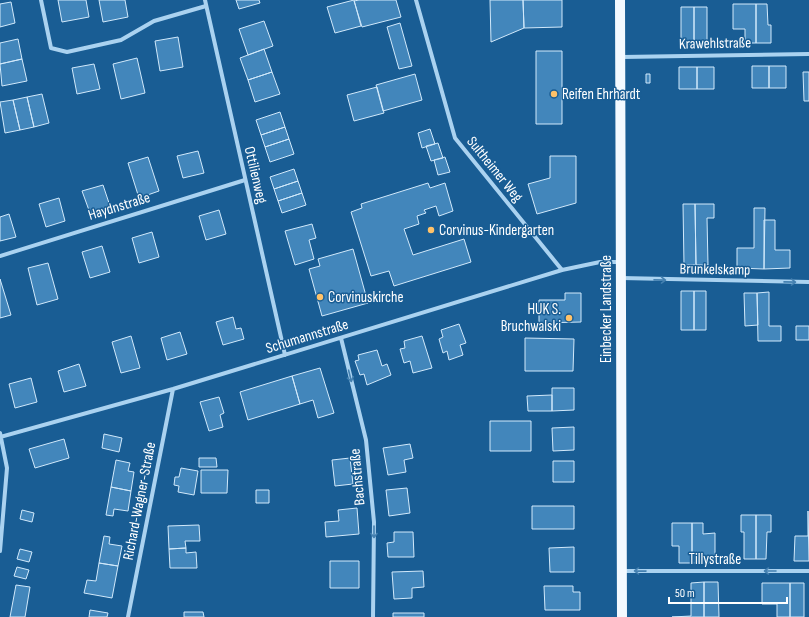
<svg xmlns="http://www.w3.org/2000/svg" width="809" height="617" font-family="'Sofia Sans Condensed',sans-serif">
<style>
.building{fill:#4286bb;stroke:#d1e9fb}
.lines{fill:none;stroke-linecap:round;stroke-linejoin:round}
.street{stroke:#aad2f0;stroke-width:4}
.primary{stroke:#f3f9ff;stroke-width:10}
.oneway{stroke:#4480b0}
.poi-dot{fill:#ffc269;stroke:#195d94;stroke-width:1.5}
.labels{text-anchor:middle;stroke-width:3;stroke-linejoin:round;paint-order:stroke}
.street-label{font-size:15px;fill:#fff;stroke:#195d94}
.poi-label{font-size:15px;fill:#fff;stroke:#195d94;text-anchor:start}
</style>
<rect width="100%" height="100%" fill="#195d94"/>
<path class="building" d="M58 0H86L89 17 62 22Z
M99 0H125L128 17 103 22Z
M236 0H259L260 3 239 9Z
M354 0 361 26 335 33 327 7Z
M359 0H396L401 17 362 27 354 1Z
M490 0H523L524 28 491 42Z
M523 0H562V27L524 28Z
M11 2 15 23 0 27V4Z
M733 4H756V43H745V29H733Z
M756 4H767L768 25H771V43H756Z
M681 7H694V44H681Z
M694 7H707V44H694Z
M264 21 273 46 248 55 239 29Z
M400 23 412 66 399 69 387 27Z
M178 37 183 67 160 71 155 41Z
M18 39 22 59 0 64V43Z
M264 49 272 72 248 80 240 58Z
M536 51H562V124H536Z
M137 58 145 93 121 99 113 64Z
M22 59 27 81 2 86 0 64Z
M94 64 100 89 77 94 72 68Z
M752 66H769V88H752Z
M769 66H786V88H769Z
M679 67H697V89H679Z
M697 67H714V89H697Z
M272 72 280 94 255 102 248 80Z
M803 72H809V101H804Z
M415 74 422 100 383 111 376 85Z
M646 74H650V83H646Z
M377 87 384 113 354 121 347 95Z
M42 94 49 123 34 127 27 97Z
M27 97 34 127 20 130 13 100Z
M13 100 20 130 5 133 0 102Z
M280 112 285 127 261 135 256 120Z
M285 127 289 139 265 147 261 135Z
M430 129 435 144 422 148 418 133Z
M289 139 294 154 270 162 265 147Z
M438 143 443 158 431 161 426 146Z
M198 151 204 173 183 178 177 156Z
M550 156H576V203L537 214 528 184 550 178Z
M148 157 159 191 139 198 128 163Z
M445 157 450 172 438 175 434 160Z
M294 169 298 181 274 189 270 177Z
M298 181 302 193 278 201 274 189Z
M428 183 430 188 445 183 453 211 439 216 436 206 424 210 426 213 417 216 419 224 404 229 413 255 464 239 471 262 394 286 389 271 371 276 351 212 362 208 361 204Z
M103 185 110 206 90 213 82 191Z
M302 193 306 205 282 213 278 201Z
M59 198 65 221 46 227 39 204Z
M683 204H695L696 265H684Z
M695 204H714V218H707L708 265H696Z
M754 208H765L764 269 737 268V248H754Z
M219 210 226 234 206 240 199 216Z
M9 214 16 237 0 241V217Z
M764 220H775V250H790V268L764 269Z
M312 224 316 238 309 240 314 259 295 265 285 231Z
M152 232 159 257 139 263 132 238Z
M102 246 110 272 90 278 82 252Z
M353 249 368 303 322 316 309 269 320 266 318 259Z
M48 263 58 299 37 305 28 268Z
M0 279 11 315 0 318Z
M681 291H694V330H681Z
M694 291H706V330H694Z
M769 292V326H781V341H758L757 293Z
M565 293H581V322L539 323V300H565Z
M744 293H757L758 325 745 326Z
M233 317 236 329 241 328 244 339 223 345 216 322Z
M459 324 466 343 460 345 463 355 449 360 447 351 443 353 439 339 443 337 441 330Z
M796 326H809V340H796Z
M180 332 187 354 167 360 161 338Z
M131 336 140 368 121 373 112 342Z
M422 336 432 368 413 373 410 361 404 363 400 349 405 348 404 341Z
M525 338 574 339 573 371H525Z
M377 350 382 366 387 364 391 375 367 385 364 374 360 375 355 361 359 360 358 355Z
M79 364 86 386 64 392 58 371Z
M320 368 334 413 318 418 313 400 300 404 292 376Z
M292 376 300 404 248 420 240 392Z
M31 378 37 402 15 408 9 384Z
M552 388H574V410L552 411Z
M552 395V411H528L527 396Z
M219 397 224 413 220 415 223 427 209 431 200 402Z
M490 421H531V451H490Z
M574 427V450L553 451 552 428Z
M104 434 122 438 119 452 102 448Z
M64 439 69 458 35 468 29 449Z
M410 444 413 458 404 460 406 472 388 475 383 448Z
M199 458H216L217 467H199Z
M350 458 353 484 335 486 332 460Z
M116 460 130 463 128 471 134 472 131 491 111 487Z
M553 461H574V482H553Z
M181 468 198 471 194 495 178 492 179 486 174 485 175 477H179Z
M201 470H228L227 493H201Z
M111 487 131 491 128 511 114 509 113 516 106 515Z
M407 488 410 513 389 516 386 490Z
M256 490H269V503H256Z
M532 506H574V529H532Z
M357 508 359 534 326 537 325 522 339 521 338 510Z
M22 510 34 513 32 522 20 519Z
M808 511 809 561H794L795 536H808Z
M741 515H756V559H744V532H741Z
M756 515H771V532H767L766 559H756Z
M672 523H692V563H679V546H672Z
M692 523H703V534L715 533V563H692Z
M199 525 200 541H185L186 548 169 549 168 526Z
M394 532H413L414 557H388L387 543 394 542Z
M104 536 110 537 109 544 122 546 118 566 99 563Z
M574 547V572H550L549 548Z
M186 548V553L196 552 197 568H170L169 549Z
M20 549 32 552 29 562 17 559Z
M330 561H359V588H330Z
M99 563 118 566 112 598 84 593 87 580 96 581Z
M17 567 29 570 26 579 14 576Z
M423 571 424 587 412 588V598L394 599 392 572Z
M704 582V617H672L691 616V583Z
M704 582H718L719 617H704Z
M762 583H790V617H777V604H762Z
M790 583H804V617H790Z
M16 585 30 587 25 617H10Z
M544 586H573V592H580V610H545Z
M90 610 108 613 107 617H89Z
M184 612H203L204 617H184Z
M393 613H424V617H393Z"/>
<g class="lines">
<path class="street" d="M41 0 51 48 67 52 121 40 154 21 206 6
M205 0 285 355
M416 0 455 138 562 270
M622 57 809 54
M0 256 245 180
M621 278 809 282
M341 338 366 440 374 522 373 617
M0 433 7 468 0 551
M0 437 173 389 562 270 600 262H621
M621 571H809
M128 617 173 389"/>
<path class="primary" d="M620 0 622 617"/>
</g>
<defs><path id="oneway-shaft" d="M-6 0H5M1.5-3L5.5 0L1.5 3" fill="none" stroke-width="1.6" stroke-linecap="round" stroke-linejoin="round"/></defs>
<g class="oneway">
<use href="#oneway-shaft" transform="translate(660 280) rotate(1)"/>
<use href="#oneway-shaft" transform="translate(790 282) rotate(1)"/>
<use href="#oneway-shaft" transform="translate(350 376) rotate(76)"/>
<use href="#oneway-shaft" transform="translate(374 532) rotate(90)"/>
<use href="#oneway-shaft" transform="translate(640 571) rotate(-179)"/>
<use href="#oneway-shaft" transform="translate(770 571) rotate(180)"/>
</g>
<g class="poi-dot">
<circle cx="554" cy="94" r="4"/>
<circle cx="431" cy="230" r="4"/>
<circle cx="320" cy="297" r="4"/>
<circle cx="569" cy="318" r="4"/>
</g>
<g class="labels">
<g class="street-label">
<text transform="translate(715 43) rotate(-1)" y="5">Krawehlstraße</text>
<text transform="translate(495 169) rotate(51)" y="5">Sultheimer Weg</text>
<text transform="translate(256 175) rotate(77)" y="5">Ottilienweg</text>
<text transform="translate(119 206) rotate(-17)" y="5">Haydnstraße</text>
<text transform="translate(715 269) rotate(1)" y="5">Brunkelskamp</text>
<text transform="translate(606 309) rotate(-90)" y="5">Einbecker Landstraße</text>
<text transform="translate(307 336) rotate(-17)" y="5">Schumannstraße</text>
<text transform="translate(357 477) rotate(-95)" y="5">Bachstraße</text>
<text transform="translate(139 501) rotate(-79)" y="5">Richard-Wagner-Straße</text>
<text x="715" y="564">Tillystraße</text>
</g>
<g class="poi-label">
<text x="562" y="99">Reifen Ehrhardt</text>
<text x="439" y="235">Corvinus-Kindergarten</text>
<text x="328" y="302">Corvinuskirche</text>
<text x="561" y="314" text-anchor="end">HUK S.<tspan x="561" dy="17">Bruchwalski</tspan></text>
</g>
</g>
<path d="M669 597v6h118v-6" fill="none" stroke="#ffffff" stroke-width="2"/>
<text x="675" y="597" font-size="12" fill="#ffffff" stroke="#195d94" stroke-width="3" paint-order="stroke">50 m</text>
</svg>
